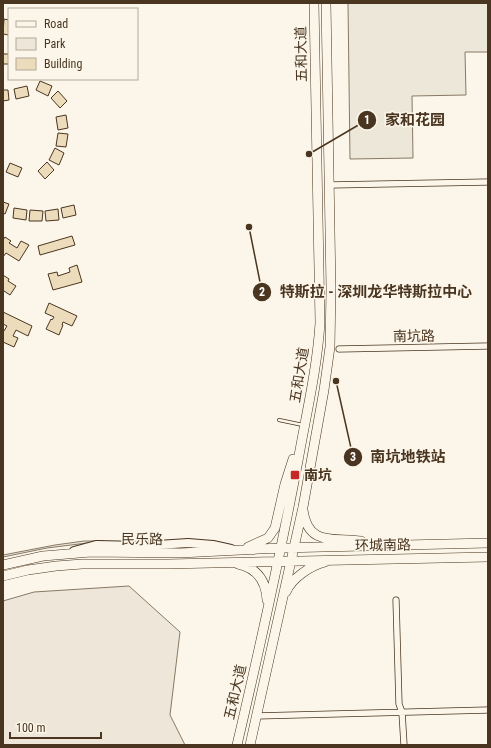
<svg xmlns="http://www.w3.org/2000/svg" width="491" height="748" font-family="'Roboto Condensed','Noto Sans SC',sans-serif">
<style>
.green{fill:#ede6d9;stroke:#887966}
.parking{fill:#ede7d9;stroke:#887966}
.building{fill:#ecdcbc;stroke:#4a3520}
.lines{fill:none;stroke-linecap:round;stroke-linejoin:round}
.lane-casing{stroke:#4a3520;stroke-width:4}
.street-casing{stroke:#4a3520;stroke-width:7}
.secondary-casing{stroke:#4a3520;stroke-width:10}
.primary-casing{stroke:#4a3520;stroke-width:10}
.lane{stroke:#fbf6e9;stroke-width:2.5}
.street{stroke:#fbf6e9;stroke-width:5.5}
.secondary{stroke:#fbf6e9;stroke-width:8}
.primary{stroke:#fbf6e9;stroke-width:9}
.poi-dot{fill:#c62828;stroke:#fbf6e9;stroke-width:1.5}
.labels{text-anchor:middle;stroke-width:3;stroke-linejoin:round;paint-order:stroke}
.street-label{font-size:14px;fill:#4a3520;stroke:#fbf6e9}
.poi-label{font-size:14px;font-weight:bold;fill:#4a3520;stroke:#fbf6e9;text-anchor:start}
.leader{fill:none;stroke:#4a3520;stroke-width:1.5}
.callout-dot{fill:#4a3520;stroke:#fbf6e9;stroke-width:1.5}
.mark-label{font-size:12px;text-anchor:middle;font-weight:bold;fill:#fff}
.callout-label{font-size:15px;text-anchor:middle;font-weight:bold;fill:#4a3520;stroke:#fbf6e9;stroke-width:3;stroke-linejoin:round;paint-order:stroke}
</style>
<rect width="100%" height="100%" fill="#fbf6e9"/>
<path class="green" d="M84 541H103L47 548 3 557V555L55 545Z
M129 586 180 632 170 715 185 745H3V601L34 592Z"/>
<path class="parking" d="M348 3H488V52H465L466 95 412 96 413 158 350 159Z"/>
<path class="building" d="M4 19 9 20V35L3 34Z
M3 54H9V64H3Z
M40 81 52 86 48 96 36 90Z
M27 86 29 96 16 99 14 89Z
M3 90H8L9 100 3 101Z
M58 91 67 101 60 108 51 98Z
M66 115 68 128 58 130 56 117Z
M58 133 68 134 66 147 56 146Z
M55 148 64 153 59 165 49 160Z
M47 162 54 170 45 179 38 171Z
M10 163 22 168 18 177 6 172Z
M3 202 9 204 5 214 3 213Z
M74 205 76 215 63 218 61 208Z
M14 208 27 210 26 220 13 218Z
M58 209 59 220 46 221 45 211Z
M30 210 43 211 42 221H29Z
M72 236 75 245 40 255 38 246Z
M5 237 11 241 9 243 17 248 21 241 29 245 19 261 6 253 3 257V240Z
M77 265 82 282 53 290 48 274 57 272 58 276 70 272 69 268Z
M3 275 9 279 8 281 16 286 10 295 4 291 3 293Z
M49 303 77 316 72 326 63 322 62 325H63L59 335 46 329 51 319 52 320 54 317 45 313Z
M3 312 32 326 28 336 16 330 13 336 18 338 14 347 3 342V331H4L7 326 3 324Z"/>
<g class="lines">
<g class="lane-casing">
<path id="lane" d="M279 420 303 425"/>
</g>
<g class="street-casing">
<path id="street" d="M330 185 488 182
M339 349 488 346
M396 600 399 704 402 712 404 745
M256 716 488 710"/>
</g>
<g class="secondary-casing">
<path id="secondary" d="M74 551 96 545 142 546 188 543 213 545 231 549"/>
</g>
<g class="primary-casing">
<path id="primary" d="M303 510C308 547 334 537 361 541
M248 547 268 538 275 528 285 484 293 459
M238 564C257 568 266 581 267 600
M3 565 43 556 91 552 180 553 281 548 488 543
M3 576 28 570 56 566 82 564H168L488 557
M286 592C292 578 310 566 325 562
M237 745C259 651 280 556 298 461 306 415 317 370 320 323L314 3
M250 745 303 507 324 390 330 347 331 288 326 3"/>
</g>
<use href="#lane" class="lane"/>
<use href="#street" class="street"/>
<use href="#secondary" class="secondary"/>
<use href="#primary" class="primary"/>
</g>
<rect class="poi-dot" x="290" y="470" width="10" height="10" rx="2"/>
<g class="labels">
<g class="street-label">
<text transform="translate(301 54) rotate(-91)" y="5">五和大道</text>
<text transform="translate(414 336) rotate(-1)" y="5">南坑路</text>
<text transform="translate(299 375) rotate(-81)" y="5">五和大道</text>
<text transform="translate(142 539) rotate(1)" y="5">民乐路</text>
<text transform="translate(383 545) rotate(-1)" y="5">环城南路</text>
<text transform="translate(235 692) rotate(-77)" y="5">五和大道</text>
</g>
<g class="poi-label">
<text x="304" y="480">南坑</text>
</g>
</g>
<path class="leader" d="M309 154L367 120M249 227L262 292M336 381L353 457"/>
<g class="callout-dot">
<circle cx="309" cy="154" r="4"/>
<circle cx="249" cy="227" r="4"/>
<circle cx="336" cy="381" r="4"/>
<circle cx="367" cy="120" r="10"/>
<circle cx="262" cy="292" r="10"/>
<circle cx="353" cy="457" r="10"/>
</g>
<g class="mark-label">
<text x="367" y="124">1</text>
<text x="262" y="296">2</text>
<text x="353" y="461">3</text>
</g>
<g class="callout-label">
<text x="415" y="125">家和花园</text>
<text x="376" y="297">特斯拉 - 深圳龙华特斯拉中心</text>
<text x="408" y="462">南坑地铁站</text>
</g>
<rect width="491" height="748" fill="none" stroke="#4a3520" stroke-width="8"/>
<rect x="8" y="8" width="130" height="72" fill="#fbf6e9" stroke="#b4a999"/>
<rect x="16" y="21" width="20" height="6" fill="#fbf6e9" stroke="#b4a999"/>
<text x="44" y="28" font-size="12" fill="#4a3520">Road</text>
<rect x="16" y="38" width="20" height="12" fill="#ede6d9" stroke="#b4a999"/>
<text x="44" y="48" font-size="12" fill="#4a3520">Park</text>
<rect x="16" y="58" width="20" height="12" fill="#ecdcbc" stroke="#b4a999"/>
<text x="44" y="68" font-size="12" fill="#4a3520">Building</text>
<path d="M10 732v6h91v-6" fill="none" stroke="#4a3520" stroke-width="2"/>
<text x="16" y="732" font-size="12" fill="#4a3520" stroke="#fbf6e9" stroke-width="3" paint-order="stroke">100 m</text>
</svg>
